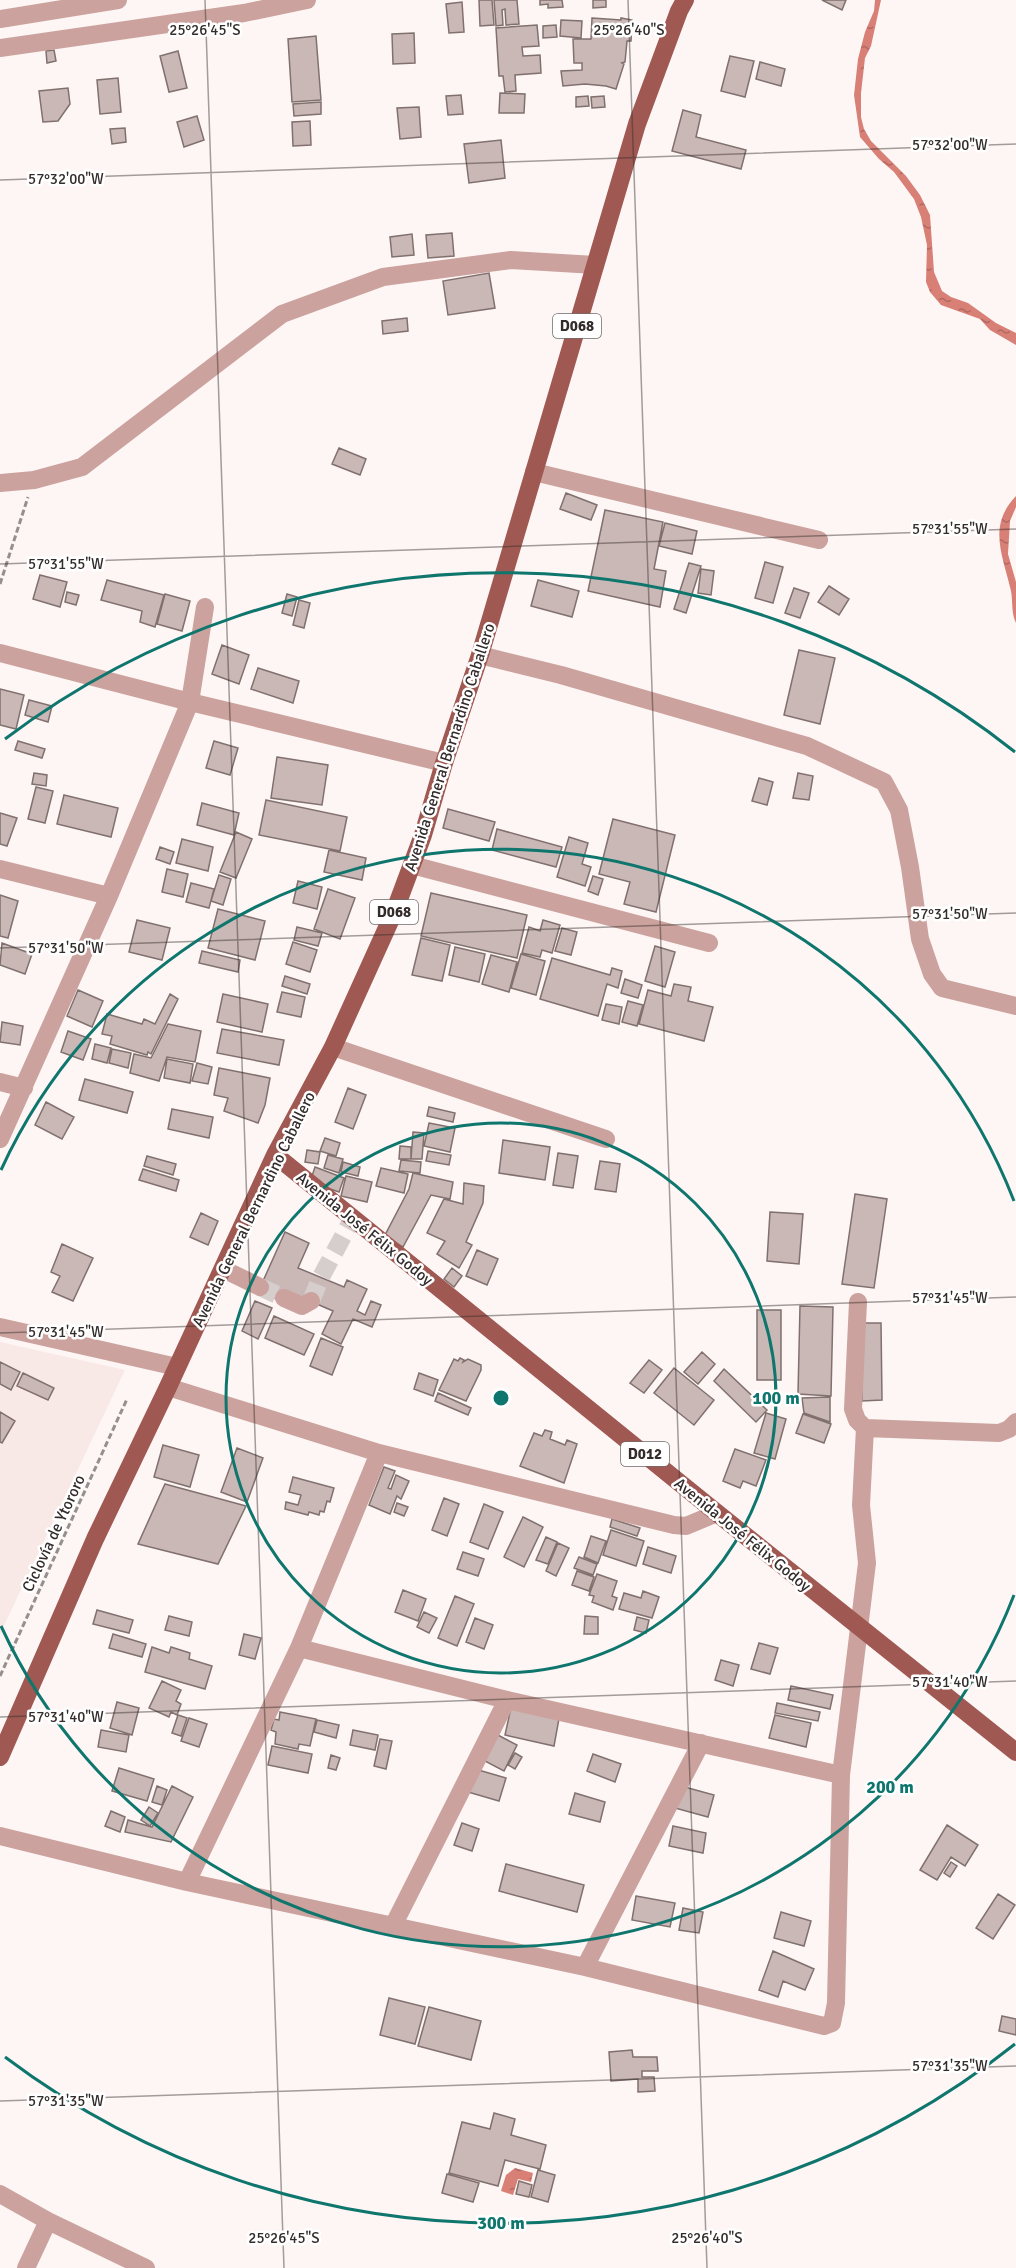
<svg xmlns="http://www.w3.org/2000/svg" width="1016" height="2268" font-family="Signika,sans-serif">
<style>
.built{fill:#f9e9e6}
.water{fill:url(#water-ripples)}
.building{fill:#cab8b6;stroke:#80706e;stroke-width:1.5}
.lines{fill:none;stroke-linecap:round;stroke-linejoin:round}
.minor-tunnel{stroke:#d5cecd;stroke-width:18;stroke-dasharray:18 9;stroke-linecap:butt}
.path{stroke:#968f8e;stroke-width:3;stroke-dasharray:6 3;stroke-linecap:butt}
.minor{stroke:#cba29d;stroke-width:18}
.major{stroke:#a05952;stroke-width:18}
.ticks{fill:none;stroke:#332c2b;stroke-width:1.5;stroke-opacity:0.45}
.ring{fill:none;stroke:#0f766e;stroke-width:3}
.labels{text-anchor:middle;stroke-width:5;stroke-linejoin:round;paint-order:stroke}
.shield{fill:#fff;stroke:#706b6b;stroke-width:1.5}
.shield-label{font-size:15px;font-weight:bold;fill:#332c2b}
.street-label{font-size:16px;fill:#332c2b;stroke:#fff}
.ticks-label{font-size:15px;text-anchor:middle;fill:#332c2b;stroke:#fff;stroke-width:5;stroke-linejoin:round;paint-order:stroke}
.centre{fill:#0f766e;stroke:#fff;stroke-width:3}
.ring-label{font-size:18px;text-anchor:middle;font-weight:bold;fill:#0f766e;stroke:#fff;stroke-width:5;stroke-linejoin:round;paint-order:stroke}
</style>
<defs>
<pattern id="water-ripples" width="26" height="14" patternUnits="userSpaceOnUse" patternTransform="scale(1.5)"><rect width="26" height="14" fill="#d87f76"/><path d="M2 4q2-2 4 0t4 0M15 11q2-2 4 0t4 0" fill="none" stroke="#b06861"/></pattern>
</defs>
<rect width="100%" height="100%" fill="#fdf6f5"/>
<path class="built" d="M0 1342 125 1370 0 1634Z"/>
<path class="water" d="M875 0H881L871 46 865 58 861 93V117L864 129 871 141 906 176 920 195 930 215 934 272 942 291 951 297 968 303 996 323 1016 333V345L990 330 980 319 941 305 930 292 926 282 927 245 921 217 914 199 894 172 879 159 860 137 854 95 858 59 865 32 874 11Z
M1016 496V507L1010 521 1008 554 1016 582V623C1011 612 1013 602 1011 591 1003 556 987 526 1016 496Z
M515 2168 533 2173 531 2182 518 2179 513 2195 501 2191 506 2175Z"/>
<path class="building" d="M479 0H492L494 25 480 26Z
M494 0H517L519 24 506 25 505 9 502 10 503 25 496 26Z
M540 0H562L563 7 548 8V4L540 5Z
M593 0H606V7L593 8Z
M822 0H846L842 10Z
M462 2 464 32 449 33 446 4Z
M592 18 621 20V18L632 20 631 41H627L625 62 622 63 624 64 616 89 606 86 585 84 563 86 561 71 582 70V63H574L573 39H591Z
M561 20 582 21 581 38 560 36Z
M537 25 539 46 522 47 523 56 540 55 541 73 515 75 516 91 505 92 503 76H499L496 28Z
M556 25 557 37 543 38V26Z
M414 33 415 63 393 64 392 34Z
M316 36 321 100 292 102 288 39Z
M54 50 56 61 47 63 46 51Z
M178 51 187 88 169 92 160 56Z
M730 56 754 61 745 97 721 91Z
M760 62 785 69 781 86 756 79Z
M118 78 121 112 100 114 97 80Z
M68 88 70 104 58 121 43 122 39 91Z
M500 93 525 94 524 113H499Z
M461 95 463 114 448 115 446 96Z
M588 96 589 106 576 107V97Z
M604 96 605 107 592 108 591 97Z
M321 102V114L294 116 293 104Z
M419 107 421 137 400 139 397 108Z
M683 110 701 115 696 137 746 150 741 169 672 151Z
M197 116 204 140 184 147 177 122Z
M310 121 311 145 293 146 292 122Z
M125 128 126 142 112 144 110 129Z
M501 140 505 178 469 183 464 144Z
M452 233 454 256 428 258 426 235Z
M412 234 414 255 392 257 390 237Z
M489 273 495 308 448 315 443 281Z
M407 318 408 331 383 334 382 321Z
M339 448 366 459 360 475 332 464Z
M566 493 597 505 591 520 560 509Z
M605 510 663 522 654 569 666 571 660 607 588 591Z
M665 523 697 531 692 554 659 546Z
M765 562 783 567 773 603 755 598Z
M689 563 701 566 686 613 674 609Z
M701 569 714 571 711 595 698 593Z
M40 575 67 582 60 607 33 599Z
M107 580 164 595 155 627 140 622 142 611 101 600Z
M538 580 579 591 572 617 531 606Z
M829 586 849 599 839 615 818 602Z
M794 588 809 593 800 618 785 613Z
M67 592 79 595 76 605 65 602Z
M165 594 190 601 182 631 157 624Z
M287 594 297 597 292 616 282 613Z
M299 600 310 603 304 628 293 625Z
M222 645 249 655 239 684 212 674Z
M799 650 835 658 820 724 784 715Z
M258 668 299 681 293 703 251 689Z
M0 689 24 695 16 729 0 725Z
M29 700 52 706 48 722 25 715Z
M18 741 45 749 42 758 15 750Z
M214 741 238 748 230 775 206 768Z
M277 757 328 765 322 805 271 798Z
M34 773 47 775 46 786 32 784Z
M798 773 813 776 809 800 793 798Z
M759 778 773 782 767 805 752 801Z
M36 787 53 791 45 823 28 819Z
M64 795 118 808 111 837 57 824Z
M266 800 347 817 340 851 259 835Z
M202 803 239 813 234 835 197 825Z
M448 809 495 822 489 841 443 828Z
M0 813 17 818 7 846 0 844Z
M613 819 675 835 656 912 624 904 630 882 599 874Z
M497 829 562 847 556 867 492 850Z
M236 832 252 839 236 878 220 872Z
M569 837 588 843 582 864 591 867 585 886 557 877Z
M182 839 213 847 208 871 176 863Z
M160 847 174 852 170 864 156 859Z
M329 850 366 858 362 880 324 872Z
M167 869 188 874 183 897 162 892Z
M219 875 231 879 223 905 211 901Z
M593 876 603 879 598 895 588 891Z
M298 881 322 887 317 909 293 903Z
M191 883 214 889 209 908 186 902Z
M328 889 355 898 340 939 314 929Z
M431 893 527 915 517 958 421 936Z
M0 895 18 901 8 938 0 936Z
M218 909 265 921 255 960 208 948Z
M137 920 170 928 162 960 129 952Z
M543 920 560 925 552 953 542 950 540 957 522 953 529 927 540 931Z
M297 927 322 933 318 946 294 940Z
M562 928 577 932 571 955 555 951Z
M421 938 450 945 442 981 412 975Z
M293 942 317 950 310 972 286 964Z
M2 943 32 954 25 974 0 965Z
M655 946 675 952 665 987 645 981Z
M455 947 485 954 479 982 449 975Z
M202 951 240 960 238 972 199 963Z
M521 954 545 961 536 995 511 988Z
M491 955 517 962 509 992 482 984Z
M552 958 610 975 612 968 622 971 618 988 607 984 598 1016 540 999Z
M285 976 310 984 307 994 282 986Z
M625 979 642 985 638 998 621 993Z
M674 984 691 987 688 1001 713 1007 704 1041 639 1024 648 990 671 996Z
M78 990 103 1001 92 1027 67 1016Z
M282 992 305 997 301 1017 277 1012Z
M170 994 178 999 151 1054 148 1052 147 1055 110 1044 112 1036 102 1034 107 1014 142 1024 144 1019 155 1024Z
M223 994 268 1004 262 1032 217 1022Z
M628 1001 643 1005 637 1026 622 1022Z
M606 1004 622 1007 619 1024 602 1020Z
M2 1022 23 1026 20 1045 0 1042Z
M168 1024 201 1031 195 1062 167 1057 159 1081 130 1073 134 1054 151 1058Z
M222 1029 284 1040 279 1065 217 1053Z
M68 1031 91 1039 83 1060 61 1052Z
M95 1044 111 1048 107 1063 92 1059Z
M112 1049 131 1053 128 1068 109 1063Z
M167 1059 193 1064 190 1083 164 1078Z
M197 1063 212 1067 208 1084 192 1081Z
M219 1068 270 1078 265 1105 258 1123 224 1111 228 1098 214 1095Z
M85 1079 133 1092 127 1113 79 1100Z
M348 1088 366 1095 353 1129 335 1122Z
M46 1102 74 1117 62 1139 35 1125Z
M429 1107 455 1113 453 1122 427 1116Z
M172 1109 213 1117 209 1138 168 1129Z
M429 1123 455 1128 450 1152 424 1146Z
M413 1132 424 1133 422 1159H411Z
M325 1138 340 1143 336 1156 320 1151Z
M503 1140 550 1147 545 1180 499 1173Z
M400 1146 411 1147V1159H399Z
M307 1150 320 1152 318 1164 305 1162Z
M428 1151 451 1155 449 1165 426 1161Z
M558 1153 578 1156 573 1188 553 1185Z
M328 1155 343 1159 339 1173 324 1168Z
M147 1156 176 1164 173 1175 144 1166Z
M401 1160 421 1162 420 1173 399 1171Z
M600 1161 620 1164 616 1192 595 1189Z
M343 1162 360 1167 358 1176 341 1172Z
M315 1167 344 1178 339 1192 310 1182Z
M381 1168 408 1174 404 1193 376 1186Z
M143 1169 179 1180 176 1191 139 1180Z
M413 1173 453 1182 450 1199 431 1195 403 1247 384 1237 409 1189Z
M346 1176 372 1182 367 1202 341 1196Z
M464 1183 484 1186 483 1203 466 1242 472 1245 459 1268 437 1254 445 1241 427 1233 444 1199 463 1204Z
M855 1194 887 1199 874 1288 842 1284Z
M770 1212 803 1214 799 1264 767 1261Z
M201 1213 218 1221 208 1245 190 1237Z
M285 1232 309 1243 298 1268 344 1287 347 1280 367 1289 357 1311 365 1315 371 1301 381 1305 372 1327 353 1319 341 1344 322 1334 333 1311 287 1291 282 1302 259 1290Z
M62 1244 93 1258 73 1301 52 1292 60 1276 51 1272Z
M477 1250 498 1259 487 1285 466 1276Z
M452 1268 462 1276 454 1287 444 1279Z
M255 1301 272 1308 258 1339 242 1331Z
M800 1306 833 1307 831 1396 798 1394Z
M757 1310H781V1380H757Z
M274 1316 314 1334 304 1355 265 1338Z
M861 1323H881L882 1400 862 1401Z
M321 1338 343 1347 332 1375 310 1366Z
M702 1352 715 1364 698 1384 684 1372Z
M460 1358 464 1360 463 1362 468 1359 481 1365V1370L466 1401 439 1390 454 1359 458 1361Z
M649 1360 662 1370 644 1393 630 1383Z
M0 1362 20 1372 11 1390 0 1384Z
M674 1368 714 1400 694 1425 654 1393Z
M724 1369 767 1410 756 1422 714 1381Z
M23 1373 54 1388 48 1400 17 1386Z
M419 1373 438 1380 433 1396 414 1389Z
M438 1393 471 1408 468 1415 435 1401Z
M830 1397V1422L804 1413 802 1398Z
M0 1412 15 1421 2 1443 0 1442Z
M766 1413 786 1419 775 1459 754 1453Z
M803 1414 831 1424 824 1443 796 1433Z
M545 1430 552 1432 550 1439 565 1445 567 1440 577 1444 564 1483 520 1466 534 1433 542 1436Z
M163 1445 199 1455 190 1487 154 1477Z
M237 1448 263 1458 247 1502 221 1492Z
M735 1449 766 1460 756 1486 743 1481 740 1488 723 1481Z
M384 1467 395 1471 388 1488 391 1489 396 1475 409 1481 401 1499 397 1496 390 1514 369 1505Z
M293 1477 334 1488 330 1502 327 1501 324 1512 320 1511 319 1515 309 1512 308 1515 285 1509 286 1502 298 1505 301 1495 289 1492Z
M165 1484 246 1506 218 1564 138 1544Z
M444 1498 459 1504 447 1536 432 1530Z
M397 1503 408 1507 404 1516 394 1512Z
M484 1504 503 1512 488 1549 470 1542Z
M523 1517 543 1527 524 1567 504 1557Z
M612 1519 640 1528 637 1536 610 1527Z
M611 1530 644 1541 636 1566 603 1555Z
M591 1536 606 1541 598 1563 584 1557Z
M546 1537 557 1542 548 1564 536 1560Z
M558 1543 569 1548 556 1576 546 1571Z
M648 1547 676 1556 671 1573 643 1564Z
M463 1552 484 1559 478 1576 457 1569Z
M579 1557 597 1564 593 1575 574 1568Z
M577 1571 594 1577 589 1591 572 1585Z
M597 1574 617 1581 612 1596 617 1598 613 1610 592 1602 594 1596 589 1595Z
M403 1590 426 1599 418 1621 395 1612Z
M643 1591 659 1597 652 1618 619 1609 624 1593 641 1598Z
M455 1596 474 1604 457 1646 438 1638Z
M97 1610 133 1620 129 1633 93 1624Z
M424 1612 437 1618 429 1633 417 1627Z
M169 1616 192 1622 189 1636 165 1630Z
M585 1616 598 1617V1634H584Z
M637 1617 649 1620 646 1633 634 1630Z
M475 1618 493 1625 484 1649 466 1642Z
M113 1634 146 1644 142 1657 109 1648Z
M244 1634 261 1638 255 1659 239 1655Z
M759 1643 778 1648 770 1674 751 1669Z
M152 1647 169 1653 171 1647 190 1653 189 1659 212 1666 205 1689 145 1672Z
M721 1660 739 1665 733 1686 715 1680Z
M162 1681 181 1690 176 1701 181 1704 177 1715 171 1712 169 1717 149 1708Z
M791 1686 833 1695 830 1709 788 1700Z
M117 1702 139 1708 132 1735 110 1728Z
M512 1703 560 1713 554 1746 505 1735Z
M777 1703 820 1712 818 1721 775 1713Z
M280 1712 316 1719 310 1746 299 1744 298 1749 275 1744 276 1732 271 1730 274 1719 279 1720Z
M178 1715 187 1718 181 1736 172 1733Z
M775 1715 811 1723 806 1747 769 1738Z
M189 1718 207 1724 199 1747 181 1741Z
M317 1720 339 1725 336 1738 314 1732Z
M101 1730 129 1735 126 1752 98 1747Z
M353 1730 378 1735 375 1750 350 1745Z
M494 1733 517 1745 504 1771 481 1759Z
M380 1739 392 1741 386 1769 374 1766Z
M272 1746 312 1754 308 1773 268 1765Z
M515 1753 522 1757 515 1769 508 1765Z
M593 1754 621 1764 615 1782 587 1771Z
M331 1755 340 1758 336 1770 328 1768Z
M119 1768 154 1779 147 1801 112 1791Z
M475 1769 506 1778 499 1801 468 1792Z
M157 1786 167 1790 162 1805 152 1802Z
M172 1786 193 1797 171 1842 125 1832 128 1820 152 1827Z
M681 1786 714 1795 708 1817 675 1808Z
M575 1793 605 1802 600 1822 569 1814Z
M149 1807 158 1813 150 1826 141 1820Z
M111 1811 125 1817 120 1832 105 1826Z
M462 1823 479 1829 472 1851 454 1845Z
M947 1825 978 1845 965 1866 951 1857 937 1880 920 1870Z
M673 1826 706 1833 703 1853 669 1846Z
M951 1862 957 1866 950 1877 944 1873Z
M506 1864 584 1885 577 1912 499 1891Z
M998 1894 1015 1905 993 1939 976 1928Z
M636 1896 675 1903 670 1927 632 1920Z
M683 1908 703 1912 699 1933 679 1930Z
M781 1912 811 1921 804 1946 774 1938Z
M773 1951 814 1969 805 1990 783 1981 778 1997 759 1990Z
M389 1998 425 2007 415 2044 380 2035Z
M429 2007 481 2021 471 2060 418 2046Z
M1002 2016 1016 2019V2035L999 2031Z
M632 2050 633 2057H657L658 2071H642V2077H654L655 2091 638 2092V2079L611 2081 609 2052Z
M494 2113 515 2119 511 2135 546 2145 540 2169 505 2160 498 2186 449 2173 462 2122 490 2129Z
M538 2170 555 2175 548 2202 531 2197Z
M447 2174 479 2183 473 2202 442 2193Z
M519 2181 532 2185 529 2197 516 2194Z"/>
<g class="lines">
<path class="minor-tunnel" d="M260 1287 284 1298
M311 1301 321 1277 353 1218"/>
<path class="path" d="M0 584 28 497
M0 1676 127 1399"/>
<path class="minor" d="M0 19 118 0
M0 48 244 13 307 0
M534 472 819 540
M0 483 34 480 82 467 282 314 383 277 511 260 595 265
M0 653 190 702 444 763
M480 655 561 675 807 746 884 782 899 810 910 867 920 939 932 974 942 988 1016 1006
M412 865 709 943
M0 869 109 896
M333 1047 606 1139
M0 1082 24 1088
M0 1139 109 896 190 702 205 607
M223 1269 260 1287
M284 1298 302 1306 311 1301
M0 1327 177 1367
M168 1387 379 1453 674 1525 686 1526 717 1513
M865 1428 999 1433 1009 1429 1016 1422
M299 1648 507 1700 841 1775
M0 1836 187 1882 585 1967 824 2026 832 2023 836 2003 841 1775 867 1563 861 1505 865 1428 857 1420 853 1409 858 1302
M187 1882 299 1648 379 1453
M393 1926 507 1700
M585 1967 701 1743
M0 2194 48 2221 146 2268
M26 2268 48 2221"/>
<path class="major" d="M275 1155 717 1513 1016 1752
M0 1757 95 1539 168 1387 275 1155 333 1047 395 910 423 835 444 763 480 655 637 124 679 11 685 0"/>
</g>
<path class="ticks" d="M205 0 284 2268M628 0 707 2268M0 180 1016 144M0 564 1016 529M0 948 1016 913M0 1333 1016 1297M0 1717 1016 1681M0 2101 1016 2066"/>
<g class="ring">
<circle cx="501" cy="1398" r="275"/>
<path d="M1014 1595A550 550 0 0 1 1 1626M1 1170A550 550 0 0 1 1014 1201"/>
<path d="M1015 2044A825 825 0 0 1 5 2057M5 739A825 825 0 0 1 1015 752"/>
</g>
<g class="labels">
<g class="shield">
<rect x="553" y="314" width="48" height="24" rx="4.5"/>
<rect x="370" y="900" width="48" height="24" rx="4.5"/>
<rect x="621" y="1442" width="48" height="24" rx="4.5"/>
</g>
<g class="shield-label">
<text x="577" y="331">D068</text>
<text x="394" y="917">D068</text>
<text x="645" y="1459">D012</text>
</g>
<g class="street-label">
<text transform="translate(449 747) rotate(-72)" y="6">Avenida General Bernardino Caballero</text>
<text transform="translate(253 1209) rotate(-64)" y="6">Avenida General Bernardino Caballero</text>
<text transform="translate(365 1228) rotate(39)" y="6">Avenida José Félix Godoy</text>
<text transform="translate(53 1533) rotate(-65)" y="6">Ciclovía de Ytororo</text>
<text transform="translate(743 1534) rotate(39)" y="6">Avenida José Félix Godoy</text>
</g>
</g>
<g class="ticks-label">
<text x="205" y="35">25°26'45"S</text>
<text x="629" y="35">25°26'40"S</text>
<text x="950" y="150">57°32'00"W</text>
<text x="66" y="184">57°32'00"W</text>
<text x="950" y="534">57°31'55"W</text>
<text x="66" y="569">57°31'55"W</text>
<text x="950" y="919">57°31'50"W</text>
<text x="66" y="953">57°31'50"W</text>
<text x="950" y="1303">57°31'45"W</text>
<text x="66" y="1337">57°31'45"W</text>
<text x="950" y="1687">57°31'40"W</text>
<text x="66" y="1722">57°31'40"W</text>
<text x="950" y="2071">57°31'35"W</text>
<text x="66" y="2106">57°31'35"W</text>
<text x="284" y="2243">25°26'45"S</text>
<text x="707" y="2243">25°26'40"S</text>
</g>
<circle cx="501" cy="1398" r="9" class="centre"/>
<g class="ring-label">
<text x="776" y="1404">100 m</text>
<text x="890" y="1793">200 m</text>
<text x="501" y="2229">300 m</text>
</g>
</svg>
